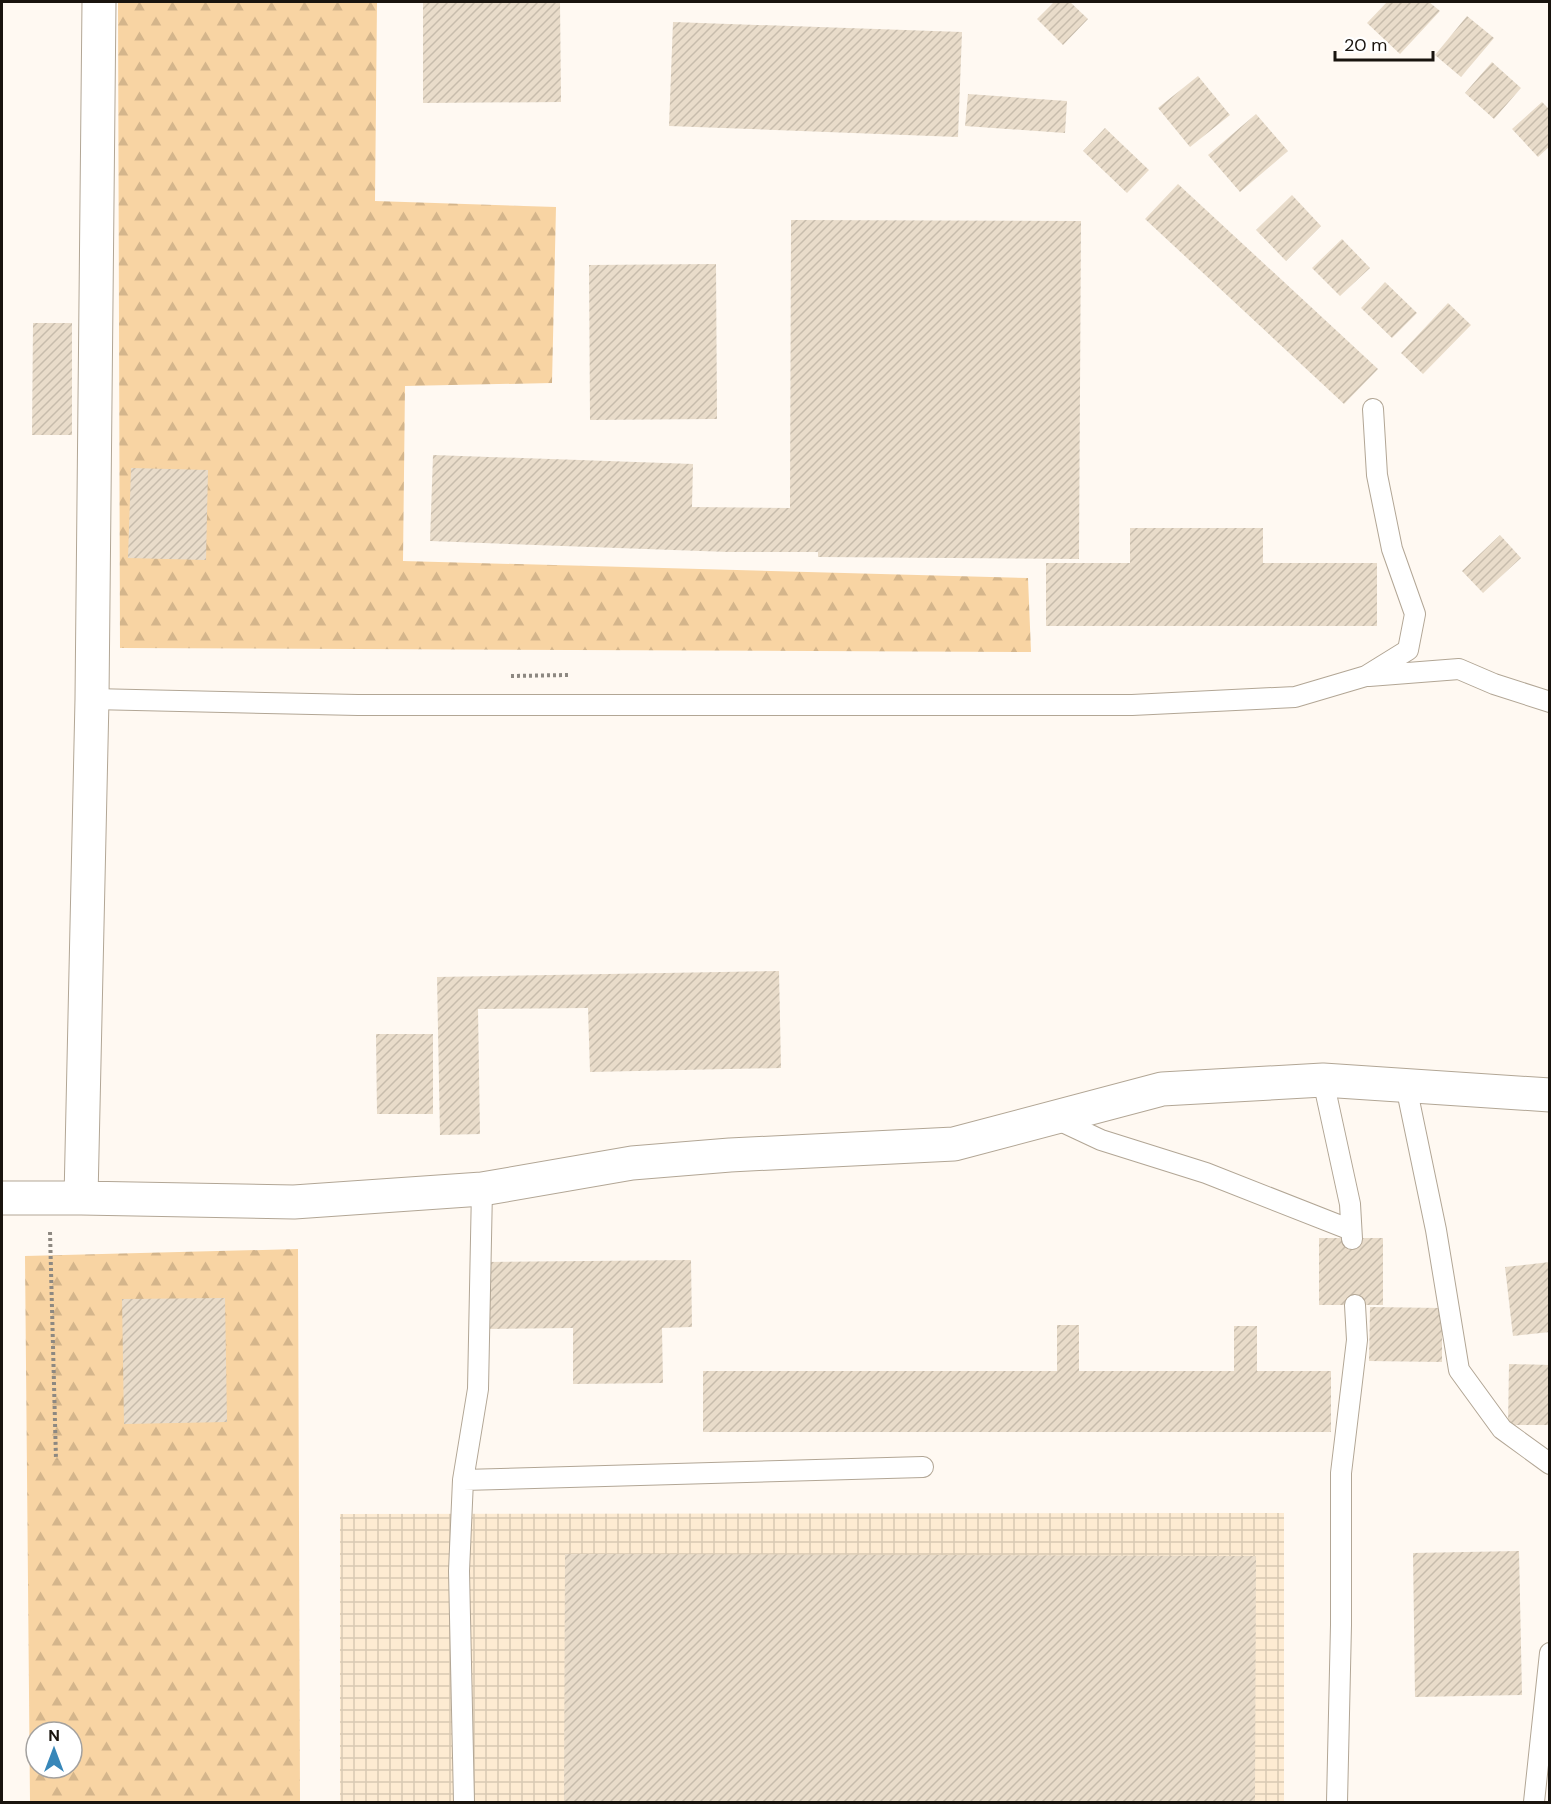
<svg xmlns="http://www.w3.org/2000/svg" width="1551" height="1804" font-family="'DM Sans',sans-serif">
<style>
.industrial{fill:url(#industrial-grid)}
.forest{fill:url(#forest-firs);fill-rule:evenodd}
.building{fill:url(#building-hatch)}
.lines{fill:none;stroke-linecap:round;stroke-linejoin:round}
.lane-casing{stroke:#b2a695;stroke-width:22}
.street-casing{stroke:#b2a695;stroke-width:35}
.path{stroke:#8d8881;stroke-width:4;stroke-dasharray:3 3;stroke-linecap:butt}
.lane{stroke:#fff;stroke-width:20}
.street{stroke:#fff;stroke-width:33}
</style>
<defs>
<pattern id="industrial-grid" width="8" height="8" patternUnits="userSpaceOnUse" patternTransform="scale(1.5)"><rect width="8" height="8" fill="#fdebd2"/><path d="M0 4h8M4 0v8" fill="none" stroke="#d8c9b3"/></pattern>
<pattern id="forest-firs" width="22" height="20" patternUnits="userSpaceOnUse" patternTransform="scale(1.5)"><rect width="22" height="20" fill="#f8d4a3"/><path d="M5 1l3.5 6h-7zM16 11l3.5 6h-7z" fill="#d4b58b"/></pattern>
<pattern id="building-hatch" width="6" height="6" patternUnits="userSpaceOnUse" patternTransform="scale(1.5)"><rect width="6" height="6" fill="#e9dcca"/><path d="M-1 1l2-2M0 6l6-6M5 7l2-2" fill="none" stroke="#c7bcac"/></pattern>
</defs>
<rect width="100%" height="100%" fill="#fff9f2"/>
<path class="industrial" d="M1284 1513V1802H340V1514Z"/>
<path class="forest" d="M118 2H377L375 201 556 207 552 383 405 386 403 561 1028 578 1031 652 120 648Z
M298 1249 300 1802H30L25 1256ZM36 1732H72V1768H36Z"/>
<path class="building" d="M423 2H560L561 102 423 103Z
M1054 2H1070L1088 19 1063 45 1037 19Z
M1387 2H1429L1440 11 1400 54 1367 23Z
M1467 16 1494 38 1461 77 1435 55Z
M673 22 962 32 958 137 669 126Z
M1492 62 1521 88 1494 119 1465 93Z
M1198 76 1230 115 1190 147 1158 108Z
M968 94 1067 101 1065 133 965 126Z
M1542 102 1550 110V146L1538 157 1512 129Z
M1256 114 1288 151 1240 192 1208 155Z
M1105 128 1149 170 1127 193 1083 151Z
M1178 184 1378 369 1344 404 1145 219Z
M1292 195 1321 226 1286 261 1256 230Z
M791 220 1081 221 1079 559 818 557V552H728L430 541 433 455 693 464 692 507 790 508Z
M1342 239 1370 268 1340 296 1312 268Z
M716 264 717 419 590 420 589 265Z
M1385 282 1417 313 1392 338 1361 308Z
M1448 303 1471 325 1423 374 1401 353Z
M33 323H72V435H32Z
M131 468 208 470 206 560 128 558Z
M1130 528H1263V563H1377V626H1046V563H1130Z
M1500 535 1521 558 1483 593 1462 571Z
M779 971 781 1068 590 1072 588 1008 478 1009 480 1134 440 1135 437 977Z
M376 1034H433V1114H377Z
M1319 1238H1383V1305H1319Z
M691 1260 692 1327 662 1328 663 1383 573 1384V1328L485 1329V1262Z
M1550 1262V1332L1513 1336 1505 1267Z
M225 1298 227 1422 124 1424 122 1299Z
M1370 1307 1442 1308V1362L1369 1361Z
M1057 1325H1079V1371H1234V1326H1257V1371H1331V1432H703V1371H1057Z
M1509 1364 1550 1365V1425H1508Z
M1519 1551 1522 1695 1415 1697 1413 1553Z
M565 1554 1256 1556 1255 1802H564Z"/>
<g class="lines">
<g class="lane-casing">
<path id="lane" d="M1369 676 1459 669 1494 684 1550 702
M92 699 358 705H1132L1295 697 1366 676 1408 650 1415 614 1392 549 1377 475 1373 409
M1323 1080 1350 1204 1352 1239
M1406 1086 1436 1230 1459 1370 1502 1429 1550 1464
M1054 1118 1101 1140 1206 1173 1351 1230
M463 1480 923 1467
M464 1802 459 1571 463 1480 478 1389 482 1189
M1337 1802 1341 1625V1473L1357 1340 1355 1305
M1534 1802 1550 1653"/>
</g>
<g class="street-casing">
<path id="street" d="M2 1198H81L294 1202 482 1189 632 1163 730 1155 954 1144 1162 1089 1323 1080 1550 1095
M81 1198 92 699 99 2"/>
</g>
<path class="path" d="M511 676 568 675
M50 1232 56 1460"/>
<use href="#lane" class="lane"/>
<use href="#street" class="street"/>
</g>
<rect width="1551" height="1804" fill="none" stroke="#19140e" stroke-width="6"/>
<g transform="translate(54 1750)"><circle r="28" fill="#ffffff" stroke="#a3a19f" stroke-width="1.5"/>
<path d="M0-4.5L10 22L0 15L-10 22Z" fill="#3887b9"/>
<text y="-9" font-size="16" font-weight="bold" text-anchor="middle" fill="#19140e">N</text>
</g>
<path d="M1335 51v9h98v-9" fill="none" stroke="#19140e" stroke-width="3"/>
<text x="1344" y="51" font-size="18" fill="#19140e" stroke="#ffffff" stroke-width="4.5" paint-order="stroke">20 m</text>
</svg>
